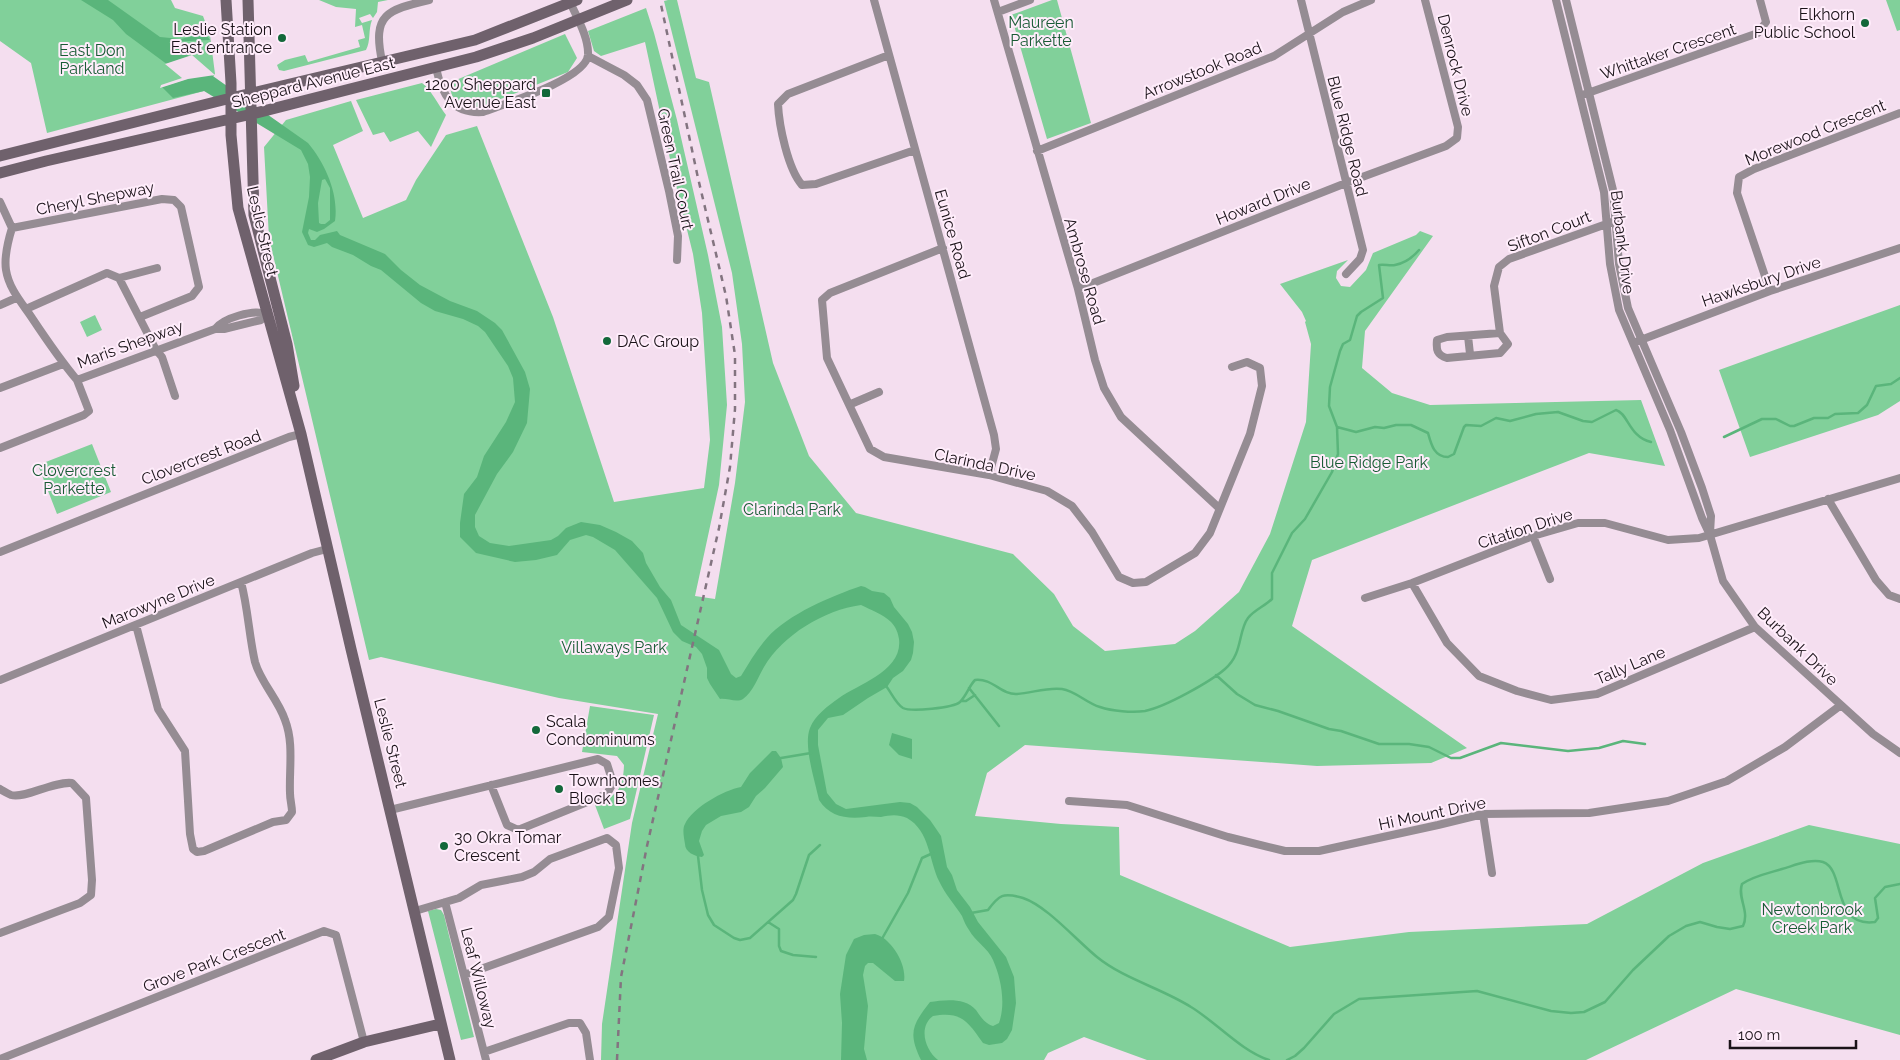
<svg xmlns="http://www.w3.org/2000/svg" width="1900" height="1060" font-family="Raleway,sans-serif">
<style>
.green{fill:#81d09a}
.water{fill:#5ab57b;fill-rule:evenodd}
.pier{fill:#f4deef}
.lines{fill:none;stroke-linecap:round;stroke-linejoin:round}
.stream{stroke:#5ab57b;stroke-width:2.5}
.street{stroke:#958c93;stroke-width:8}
.secondary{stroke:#6f616c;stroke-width:11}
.rail{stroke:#837480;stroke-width:2.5;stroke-dasharray:6 6;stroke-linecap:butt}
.poi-dot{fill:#13683a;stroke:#ffedfb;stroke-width:2}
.labels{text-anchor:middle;stroke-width:4;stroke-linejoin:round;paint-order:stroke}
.poi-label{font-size:16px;fill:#1a1218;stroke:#ffedfb;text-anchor:start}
.park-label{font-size:16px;fill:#195b35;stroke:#ffedfb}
.street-label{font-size:16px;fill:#1a1218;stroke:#ffedfb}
</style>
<rect width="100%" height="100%" fill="#f4deef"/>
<path class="green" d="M0 0H171L175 8 203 16 210 35 215 74 204 91 47 133 31 63 0 41Z
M319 0H388L378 2 377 12 373 18 370 14 359 18 362 23 372 20C368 30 371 41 366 50L284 71 279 70 277 65 285 60 305 55 308 62 360 47 358 40 365 38 362 25 355 27 356 9 336 7Z
M668 0H677L696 78 709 82 773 363 809 456 856 513 1013 554 1054 594 1073 626 1105 651 1175 644 1195 631 1239 592 1270 534 1306 422 1311 344 1305 322 1306 321 1302 312 1280 284 1348 260 1337 271 1336 278 1341 286 1350 287 1366 270 1373 253 1416 235 1420 231 1433 236 1365 331 1362 368 1392 393 1430 405 1641 400 1665 466 1589 453 1312 560 1292 626 1467 748 1431 763 1317 766 1025 745 987 773 975 816 1061 824 1119 827 1120 875 1290 947 1409 932 1587 924 1703 863 1809 825 1900 844V1035L1736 989 1586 1060H1147L1084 1037 1048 1053 1044 1060H601L602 1024 632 823 658 714 559 698 381 657 369 660 269 238 264 147 286 120 351 101 363 131 333 145 363 218 406 200 416 180 446 135 477 126 553 317 614 502 704 488 710 440 702 313 693 254 673 173 645 42 601 56 594 51 588 31 646 8 654 33 677 120 708 255 722 327 727 405 719 485 695 596 715 599 735 483 745 402 742 344 732 273 664 1Z
M1052 0H1057L1091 123 1047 139 1011 15Z
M1886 0H1900V30L1897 31Z
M565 34 577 58 568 72 481 107H465L452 96 449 83Z
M422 83C430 88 439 106 446 115L431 147 418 131 390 142 384 132 373 135 356 100Z
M1900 305V401L1878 415 1750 457 1719 370Z
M95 315 102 330 87 337 80 322Z
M92 444 111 492 57 514 38 465Z
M590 706 654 715 630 819 604 829 595 805C617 795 623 790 624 765L617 756 582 752Z
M436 909 441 910 444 915 474 1037 461 1040 428 911Z"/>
<path class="water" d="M81 0H108L160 37 181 39 205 33 210 40 169 42 183 51 210 74 308 143C325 163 339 194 335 221L324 229 317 232 309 229 308 233 311 240H315L320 235 337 231 340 235 385 254 401 270 420 285 450 301 477 311 495 323 502 330 525 372 530 389 527 423 513 452 497 474 475 515V527L479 536 490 543 509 546 551 540 558 536 566 528 581 522 600 525 616 532 632 541 643 553 646 563 660 587 671 600 681 625 719 650 731 674 736 678 741 676C749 663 757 649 767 638 788 614 832 596 861 586L865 587 872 591 884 593 890 598 894 607 908 624 912 632 914 642 913 653 911 660 903 671 893 678 887 687 868 698 843 715 828 718 818 730V745L827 793 836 804 846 809 900 802 910 803 917 807 930 820 941 836 947 867 952 875 957 890 970 907 978 922 1006 957 1014 977 1016 1003 1012 1030 1007 1039 1002 1043 989 1045 983 1043C968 1022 962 1011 933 1016 918 1027 925 1050 938 1060H921C908 1033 912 1025 930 1002 944 1000 965 997 976 1010 981 1017 984 1023 993 1026L999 1023C1006 1003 1001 978 993 960 988 948 975 941 969 930 966 926 964 921 962 916 955 905 945 894 939 881 929 861 930 831 907 818 898 814 890 815 881 817 876 817 871 816 866 817 846 819 830 817 819 800 815 781 803 745 810 728 815 715 828 706 839 698 858 684 903 671 899 639 898 633 896 627 891 622 883 614 871 610 861 605 824 610 783 635 764 667 758 677 753 692 743 699 737 703 727 698 720 699L710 684 707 678V668L702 654 696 647 682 641 673 632 657 598 615 550 593 537 586 535 570 540 557 555 536 560 515 562 476 553 460 537V523L464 494 477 477 484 456 506 422 515 402 513 378 508 366 485 332 478 326 463 319 435 311 421 303 381 270 371 266 353 255 332 247 327 243 314 247 308 245 302 232 309 197 310 177 308 164 301 150 204 91 173 98 162 87 187 79 126 34 113 20ZM325 179 330 188V220L325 224H321L319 223 318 203 322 180Z
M892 733 912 739V759L899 755 889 745Z
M772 751H776L781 758 783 767 765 788 756 796 749 807 741 812 721 816 706 825 702 831 699 841 704 855 702 857C694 856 685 852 685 844 684 838 682 829 685 824 692 808 724 790 741 787L750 773Z
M875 934C891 938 907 964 904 981H895L873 963H868L865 966 863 975 868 1006 864 1049 867 1060H841L842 1023 840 994 846 955 854 939 864 935Z"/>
<path class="pier" d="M192 55 215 75 188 79 160 88 161 85 182 78 165 64Z"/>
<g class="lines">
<path class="stream" d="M1337 427 1356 432 1375 427 1384 428 1396 425H1411L1428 433C1431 444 1434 457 1448 457L1454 454 1464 427 1466 425 1481 426 1496 418 1510 421 1536 414 1558 412 1583 421 1592 422 1616 410C1628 413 1629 437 1651 442
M1724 437 1762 419H1776L1790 426H1794L1814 418H1828L1835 414 1858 413 1867 405 1876 386 1891 384 1900 378
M1216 675 1237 694 1255 705 1278 711 1329 729 1341 731 1379 744H1409L1429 747 1451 758H1460L1501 743 1568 751 1599 748 1623 741 1645 744
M886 686C891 692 896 704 903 708 911 712 953 708 960 702 967 695 969 686 975 680 993 678 1001 695 1017 694 1032 693 1047 687 1062 689 1076 691 1086 703 1100 707 1112 711 1132 713 1145 711 1165 707 1210 682 1225 669 1243 654 1238 631 1248 618 1254 610 1265 606 1272 599V573L1292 533 1305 519 1332 472 1338 454 1337 427 1329 406 1330 387 1340 351 1343 344 1350 340 1357 316 1361 312 1383 298 1379 265C1384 264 1390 266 1395 265 1406 263 1413 257 1419 250
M969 688 999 726
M961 701H966L975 695
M781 758 811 753
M698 856 702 890 708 915 714 925 734 938 740 940 750 938 793 900 796 894 809 855 820 845
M971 913 988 910C999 895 1003 892 1023 898 1047 906 1076 940 1097 957 1124 979 1161 988 1191 1007 1216 1022 1241 1051 1269 1060
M768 922 779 929V946L781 951 793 955 816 957
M883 937 908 893 922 858 933 853
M1287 1060 1295 1056 1304 1048 1334 1014 1359 999 1477 991 1551 1011 1571 1013 1584 1012 1605 1002 1633 970 1669 936 1686 926 1700 922 1717 927 1730 929 1743 926C1750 911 1737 898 1742 884 1753 876 1769 873 1782 869 1793 866 1811 858 1823 862 1846 870 1831 928 1875 922L1878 918 1875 898 1885 887 1900 884"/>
<path class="street" d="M874 0 994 435 996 449 989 475
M994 0 1078 289 1095 360 1104 388 1121 417 1219 508
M1301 0 1363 250 1360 259 1346 274
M1556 0 1604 192 1610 264 1619 310 1670 430 1702 518 1710 535 1723 581 1755 627 1873 734 1900 753
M1566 0 1613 190 1619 264 1628 308 1681 432 1702 488 1711 516 1710 533
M998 12 1030 0
M889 55 788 94 778 104C779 126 788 169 802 185L816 184 915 150
M588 56 624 75 637 85 647 100 669 191 678 236 677 260
M382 61C372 14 387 10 429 0
M436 68C442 95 452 114 483 112 504 104 586 79 588 55 589 37 576 16 569 0
M1585 94 1758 33 1766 22 1760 0
M1037 151 1274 56 1343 12 1371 0
M0 202 12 228C8 241 4 257 6 270 9 289 22 303 32 318 46 339 60 360 77 380L215 329H224L261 320 266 314C254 309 223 318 215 329
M12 228 162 199 174 200 181 207 199 287 192 296 140 317
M943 248 830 293 822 300 827 358 870 449 884 457 989 475 1047 491 1072 506 1092 532 1119 577 1133 583 1146 582 1195 553 1210 533 1250 434 1262 386 1260 368 1247 362 1232 367
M119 278 157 268
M1078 289 1346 183 1446 146 1457 138 1458 127 1425 0
M1770 291 1737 193 1739 177 1754 169 1900 113
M0 305 16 298
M26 309 107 273 119 278 156 350 162 357 175 396
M1500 333 1508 344 1500 353 1447 358C1437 355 1436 350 1437 340L1447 337 1500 333 1494 286 1499 267 1509 259 1612 222
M1468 336 1470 354
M1638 341 1770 291 1900 248
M0 388 63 364
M851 404 879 392
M0 448 84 415 89 411 77 380
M1828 499 1876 580 1889 595 1900 599
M1533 536 1550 579
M0 552 289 437 301 434
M1412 583 1447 643 1479 676 1517 691 1551 700 1597 694 1755 627
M1365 598 1412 583 1533 536 1578 523H1605L1668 540 1699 538 1900 478
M136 625 158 709 185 751 190 834 193 849 197 852 204 851 273 822 286 820 292 812C292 806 290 800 290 793 289 769 294 743 285 720 278 699 261 683 255 662 249 636 248 608 241 582
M0 680 312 553 327 549
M0 789C3 791 7 793 11 795 25 799 53 781 72 783L86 798 92 880 91 895 80 903 0 933
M1069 801 1127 805 1228 837 1285 851H1319L1438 825 1483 814 1589 813 1668 801 1727 781 1785 747 1841 705
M390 810 598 759 607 764 613 783 607 794 518 830 507 825 491 785
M1483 814 1492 873
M445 902 486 1060
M415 911 459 898 481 885 522 877 534 872 550 859 607 838 616 845 619 868 609 917 598 927 464 975
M484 1052 569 1023H580L586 1033 590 1060
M0 1059 324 931 336 935 364 1042"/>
<path class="secondary" d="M226 0 231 83V135L238 208 301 434 351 649 450 1060
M248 0 254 215 287 344 294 386
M0 156 231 98 475 40 577 0
M0 173 46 161 252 114 476 57 533 38 627 0
M316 1060 364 1042 440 1024"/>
<path class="rail" d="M617 1060 621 977 647 846 719 528 730 467 735 409V355L726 296 698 178 660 0"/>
</g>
<g class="poi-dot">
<circle cx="1865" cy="23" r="5"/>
<circle cx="282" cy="38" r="5"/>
<rect x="541" y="88" width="10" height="10" rx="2.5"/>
<circle cx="607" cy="341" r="5"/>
<circle cx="536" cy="730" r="5"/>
<circle cx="559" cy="789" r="5"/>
<circle cx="444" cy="846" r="5"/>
</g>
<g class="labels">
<g class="poi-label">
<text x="1855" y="20" text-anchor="end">Elkhorn<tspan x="1855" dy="18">Public School</tspan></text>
<text x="272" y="35" text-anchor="end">Leslie Station<tspan x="272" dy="18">East entrance</tspan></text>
<text x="536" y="90" text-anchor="end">1200 Sheppard<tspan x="536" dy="18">Avenue East</tspan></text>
<text x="617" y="347">DAC Group</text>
<text x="546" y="727">Scala<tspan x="546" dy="18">Condominums</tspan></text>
<text x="569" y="786">Townhomes<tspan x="569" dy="18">Block B</tspan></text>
<text x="454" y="843">30 Okra Tomar<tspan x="454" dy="18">Crescent</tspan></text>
</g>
<g class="park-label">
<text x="1041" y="28">Maureen<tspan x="1041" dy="18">Parkette</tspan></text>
<text x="92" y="56">East Don<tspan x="92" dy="18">Parkland</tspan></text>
<text x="1369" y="468">Blue Ridge Park</text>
<text x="74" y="476">Clovercrest<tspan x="74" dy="18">Parkette</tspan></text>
<text x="792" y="515">Clarinda Park</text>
<text x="614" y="653">Villaways Park</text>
<text x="1812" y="915">Newtonbrook<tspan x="1812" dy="18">Creek Park</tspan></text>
</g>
<g class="street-label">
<text transform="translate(1668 51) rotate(-19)" y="6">Whittaker Crescent</text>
<text transform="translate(1456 65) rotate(76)" y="6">Denrock Drive</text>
<text transform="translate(1202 70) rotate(-22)" y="6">Arrowstook Road</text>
<text transform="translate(313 82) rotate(-14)" y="6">Sheppard Avenue East</text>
<text transform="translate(1815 132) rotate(-22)" y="6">Morewood Crescent</text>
<text transform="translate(1348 136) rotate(76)" y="6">Blue Ridge Road</text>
<text transform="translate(676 169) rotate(78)" y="6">Green Trail Court</text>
<text transform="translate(95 198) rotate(-11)" y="6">Cheryl Shepway</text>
<text transform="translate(1263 201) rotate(-22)" y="6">Howard Drive</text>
<text transform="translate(263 231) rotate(77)" y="6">Leslie Street</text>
<text transform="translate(1549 231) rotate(-21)" y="6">Sifton Court</text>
<text transform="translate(953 234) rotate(74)" y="6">Eunice Road</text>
<text transform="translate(1623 242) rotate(83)" y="6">Burbank Drive</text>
<text transform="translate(1085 271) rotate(74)" y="6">Ambrose Road</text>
<text transform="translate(1761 281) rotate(-19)" y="6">Hawksbury Drive</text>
<text transform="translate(130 344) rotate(-20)" y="6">Maris Shepway</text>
<text transform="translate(201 457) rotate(-21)" y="6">Clovercrest Road</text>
<text transform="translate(985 464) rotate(12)" y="6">Clarinda Drive</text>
<text transform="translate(1525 528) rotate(-18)" y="6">Citation Drive</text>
<text transform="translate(158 601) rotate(-22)" y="6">Marowyne Drive</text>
<text transform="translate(1798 646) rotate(44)" y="6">Burbank Drive</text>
<text transform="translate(1630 665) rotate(-23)" y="6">Tally Lane</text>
<text transform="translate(391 743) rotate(76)" y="6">Leslie Street</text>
<text transform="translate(1432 813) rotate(-12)" y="6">Hi Mount Drive</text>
<text transform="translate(214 960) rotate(-21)" y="6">Grove Park Crescent</text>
<text transform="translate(479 978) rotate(76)" y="6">Leaf Willoway</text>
</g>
</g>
<path d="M1730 1040v8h126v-8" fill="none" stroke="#1a1218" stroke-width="2.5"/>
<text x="1738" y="1040" font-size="15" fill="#1a1218" stroke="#ffedfb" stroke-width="4" paint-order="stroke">100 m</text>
</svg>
